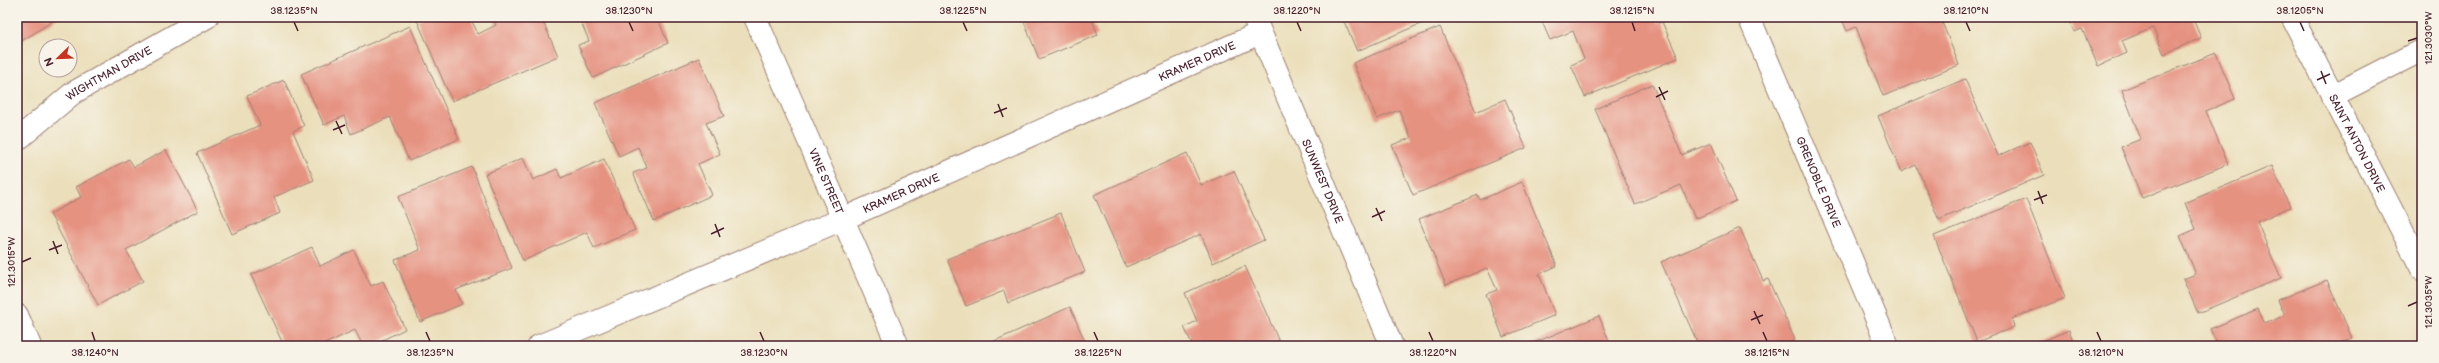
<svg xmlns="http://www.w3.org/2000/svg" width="2439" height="363" font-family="'Balsamiq Sans',sans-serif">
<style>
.building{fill:#e69281}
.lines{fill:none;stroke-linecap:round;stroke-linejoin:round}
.minor-casing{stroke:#9a7f73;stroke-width:24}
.minor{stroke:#fff;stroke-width:22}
.ticks{fill:none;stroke:#4a1f2b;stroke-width:1.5}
.labels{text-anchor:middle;stroke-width:4;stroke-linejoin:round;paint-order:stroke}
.street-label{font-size:11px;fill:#4a1f2b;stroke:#f7f3e8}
.neatline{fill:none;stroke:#4a1f2b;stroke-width:1.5}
.ticks-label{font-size:10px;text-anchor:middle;fill:#4a1f2b}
</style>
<rect width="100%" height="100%" fill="#f7f3e8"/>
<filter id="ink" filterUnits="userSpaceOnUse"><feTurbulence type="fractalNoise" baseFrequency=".025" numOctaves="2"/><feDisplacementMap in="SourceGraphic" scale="8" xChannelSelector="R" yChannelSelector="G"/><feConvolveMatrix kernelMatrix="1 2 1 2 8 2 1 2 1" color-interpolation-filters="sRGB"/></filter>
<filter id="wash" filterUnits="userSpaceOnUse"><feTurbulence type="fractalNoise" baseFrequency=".012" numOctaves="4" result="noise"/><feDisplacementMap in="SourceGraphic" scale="16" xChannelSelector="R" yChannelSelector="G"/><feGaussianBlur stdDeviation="0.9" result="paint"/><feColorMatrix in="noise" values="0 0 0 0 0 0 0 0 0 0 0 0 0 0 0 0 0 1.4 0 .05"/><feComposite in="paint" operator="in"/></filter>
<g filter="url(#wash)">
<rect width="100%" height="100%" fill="#ebdfbb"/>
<g id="blocks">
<path class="building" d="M17 17H59L17 44Z
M425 17H470L478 34 496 25 492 17H541L558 56 452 101 417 20Z
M579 17H657L668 43 593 78 578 45 589 41Z
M1022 17H1091L1098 35 1039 59Z
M1342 17H1431L1432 19 1357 51Z
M1540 17H1655L1658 23 1662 22 1678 58 1585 97 1571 65 1584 59 1573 31 1550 40Z
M1841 17H1940L1959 65 1883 96 1856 27 1847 31Z
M2068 17H2192L2201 38 2164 54 2153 28 2122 41 2127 53 2098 66 2082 29 2074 32Z
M410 26 459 139 409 161 390 117 351 134 344 116 324 125 301 74Z
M1440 27 1476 112 1505 99 1526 148 1413 195 1392 145 1411 138 1399 110 1377 119 1353 63Z
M2216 53 2235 99 2206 111 2228 164 2142 198 2121 147 2141 139 2122 90Z
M699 58 724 116 706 123 720 154 698 164 712 195 654 221 633 173 647 168 638 147 619 156 595 103Z
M1965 79 1998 156 2030 142 2044 175 1939 220 1916 165 1901 172 1878 116Z
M284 80 304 126 293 131 314 180 274 197 280 213 232 234 197 153 260 125 247 96Z
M1652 84 1682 155 1711 143 1736 201 1695 219 1681 185 1635 204 1595 109Z
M166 150 198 211 126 250 143 281 98 305 50 214 81 197 76 187 129 159 134 167Z
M1187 153 1201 185 1234 171 1264 240 1213 263 1201 234 1126 267 1094 195Z
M523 158 533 180 557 169 561 178 604 159 635 230 594 248 587 232 523 261 485 174Z
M2272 166 2290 207 2257 222 2281 278 2198 313 2183 279 2196 274 2180 236 2196 229 2185 203Z
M472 167 512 268 456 290 462 304 420 322 395 260 420 250 398 197Z
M1522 182 1557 266 1539 274 1555 315 1503 337 1486 294 1497 290 1487 268 1446 285 1419 219 1478 195 1480 200Z
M2026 199 2065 298 2012 319 2014 327 1977 342 1934 236Z
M1061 213 1085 272 1008 303 1004 291 966 306 947 259Z
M1740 228 1763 281 1768 279 1795 340 1783 346H1699L1661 262Z
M312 247 320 266 354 250 371 286 383 281 405 329 370 346H363L355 330 320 346H284L251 275Z
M1245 266 1281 346H1193L1184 327 1197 321 1185 293Z
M2327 280 2352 338 2334 346H2218L2210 329 2258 309 2265 324 2285 315 2278 300Z
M1070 307 1087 346H991L990 343Z
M1599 316 1611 346H1526Z
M2069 330 2075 346H2031Z"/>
</g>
</g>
<g filter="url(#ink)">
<use href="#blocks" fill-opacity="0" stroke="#9a7f73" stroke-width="1"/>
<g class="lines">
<g class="minor-casing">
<g id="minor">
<path id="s1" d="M755 17 898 346"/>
<path id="s2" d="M1254 17 1392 346"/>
<path id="s3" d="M1749 17 1888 346"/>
<path id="s4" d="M2292 17 2422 269"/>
<path d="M2332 96 2422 50"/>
<path id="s5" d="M17 140 73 93 207 17"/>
<path d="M17 315 30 346"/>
<path id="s6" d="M539 346 843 219 1260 33"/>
</g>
</g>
<use href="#minor" class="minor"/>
</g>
</g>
<path class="ticks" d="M294 22 298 31M629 22 633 31M963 22 967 31M1297 22 1301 31M1632 22 1635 31M1966 22 1970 31M2300 22 2304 31M2408 41 2417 38M2321 71 2326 84M2317 80 2330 74M1659 87 1665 100M1656 97 1668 91M998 104 1003 117M994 113 1007 108M336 121 342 134M333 130 345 125M2038 191 2043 204M2034 200 2047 195M1376 208 1382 221M1372 217 1385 211M715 224 720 237M711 234 724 228M53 241 58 254M49 250 62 245M22 262 31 258M2408 306 2417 302M1754 311 1760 324M1751 320 1763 315M92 332 95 341M426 332 430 341M760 332 764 341M1094 332 1098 341M1429 332 1433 341M1763 332 1767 341M2097 332 2101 341"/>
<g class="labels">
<g class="street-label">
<text dy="4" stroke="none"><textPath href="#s6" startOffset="717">KRAMER DRIVE</textPath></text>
<text dy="4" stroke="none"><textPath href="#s5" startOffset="114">WIGHTMAN DRIVE</textPath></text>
<text dy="4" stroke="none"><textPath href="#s4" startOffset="142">SAINT ANTON DRIVE</textPath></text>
<text dy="4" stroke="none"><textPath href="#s1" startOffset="179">VINE STREET</textPath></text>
<text dy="4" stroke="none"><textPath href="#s2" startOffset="178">SUNWEST DRIVE</textPath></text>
<text dy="4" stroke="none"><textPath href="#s3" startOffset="179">GRENOBLE DRIVE</textPath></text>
<text dy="4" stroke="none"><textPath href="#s6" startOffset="393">KRAMER DRIVE</textPath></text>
</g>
</g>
<rect width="2439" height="363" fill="none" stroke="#f7f3e8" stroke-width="44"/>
<g transform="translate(58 58) rotate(247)"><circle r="19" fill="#f7f3e8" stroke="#b29e9c"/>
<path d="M0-3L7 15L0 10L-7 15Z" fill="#c8321e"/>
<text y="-6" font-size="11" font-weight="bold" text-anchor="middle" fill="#4a1f2b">N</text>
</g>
<rect x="22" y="22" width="2395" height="319" class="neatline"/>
<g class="ticks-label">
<text x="294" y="14">38.1235°N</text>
<text x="629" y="14">38.1230°N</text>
<text x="963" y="14">38.1225°N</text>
<text x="1297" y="14">38.1220°N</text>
<text x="1632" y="14">38.1215°N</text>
<text x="1966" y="14">38.1210°N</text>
<text x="2300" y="14">38.1205°N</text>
<text transform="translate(2428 38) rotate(-90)" y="4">121.3030°W</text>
<text transform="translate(11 262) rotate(-90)" y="4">121.3015°W</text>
<text transform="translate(2428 302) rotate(-90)" y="4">121.3035°W</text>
<text x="95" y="356">38.1240°N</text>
<text x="430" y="356">38.1235°N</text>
<text x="764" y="356">38.1230°N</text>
<text x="1098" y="356">38.1225°N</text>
<text x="1433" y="356">38.1220°N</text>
<text x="1767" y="356">38.1215°N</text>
<text x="2101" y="356">38.1210°N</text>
</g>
</svg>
